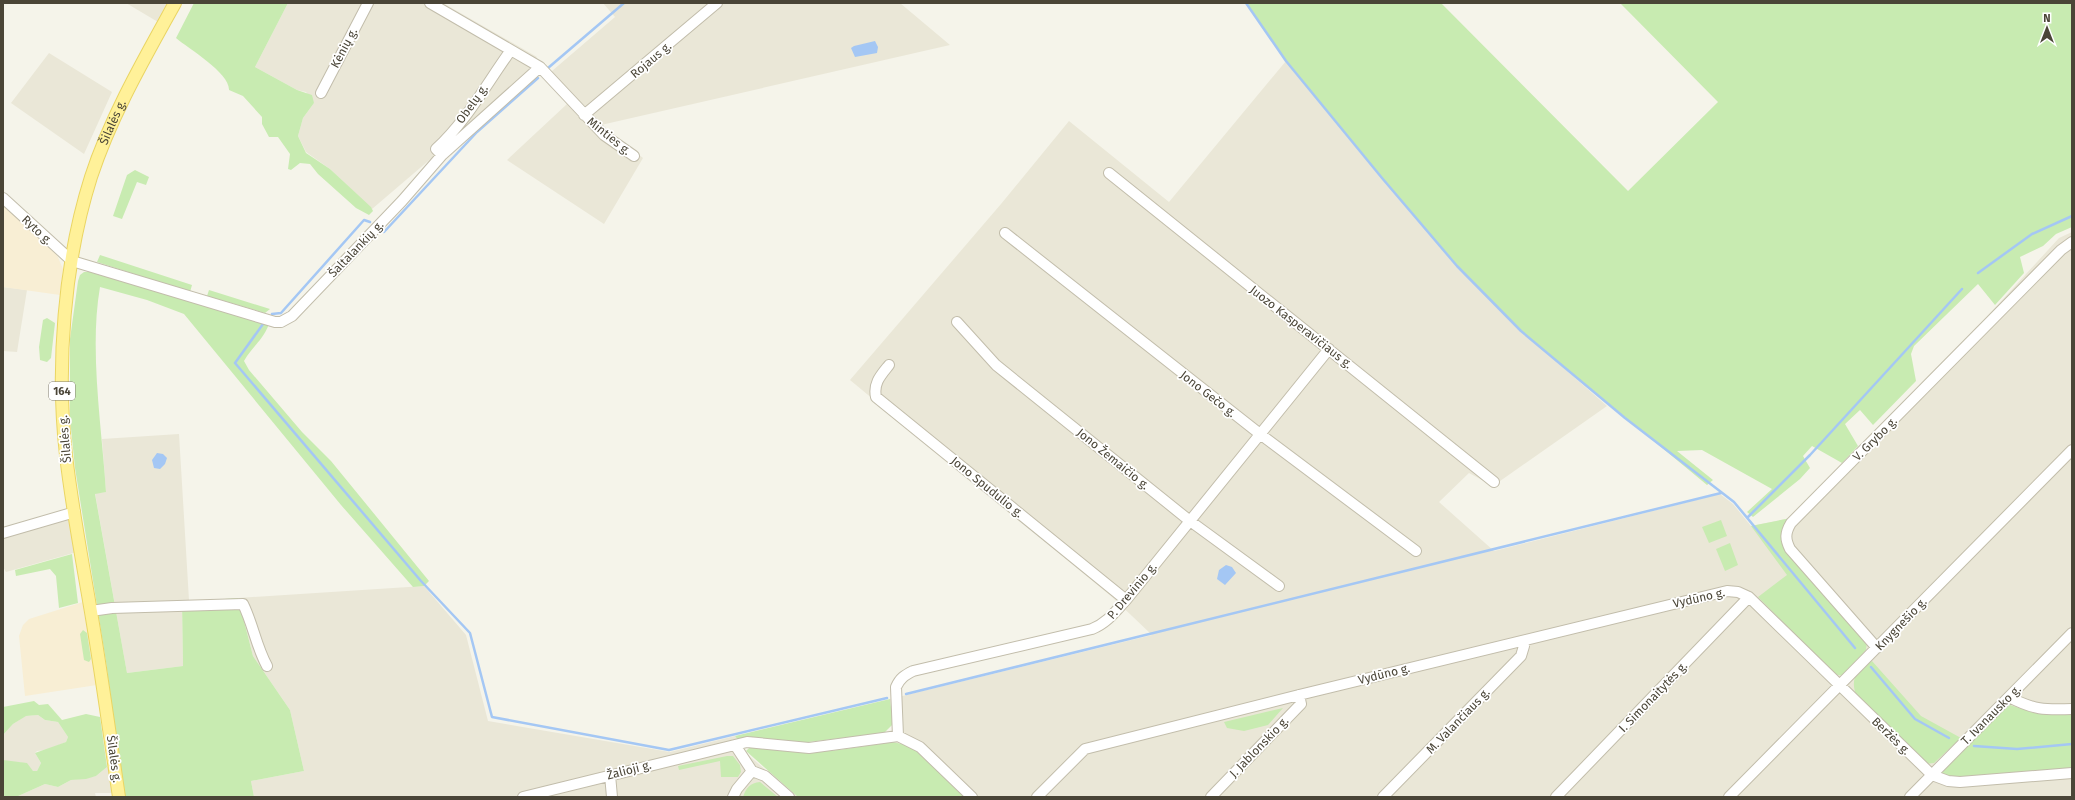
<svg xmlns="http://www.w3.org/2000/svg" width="2075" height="800" font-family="'Fira Sans',sans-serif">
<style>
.residential{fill:#eae7d7}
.commercial{fill:#f8eed4}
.green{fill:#c8ebb1}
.water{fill:#a4c7f4}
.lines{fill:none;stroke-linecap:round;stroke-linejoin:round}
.stream{stroke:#a4c7f4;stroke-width:2.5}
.minor-casing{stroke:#c2bdab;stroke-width:12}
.major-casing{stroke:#ead563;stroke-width:14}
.minor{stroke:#fff;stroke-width:10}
.major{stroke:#fff199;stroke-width:12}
.labels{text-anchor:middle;stroke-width:3.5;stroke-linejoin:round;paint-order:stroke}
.shield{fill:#fff;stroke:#807d73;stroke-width:1}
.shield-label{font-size:11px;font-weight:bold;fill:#4a4537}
.street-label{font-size:12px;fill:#4a4537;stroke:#fff}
</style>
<rect width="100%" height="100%" fill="#f5f4ea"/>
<path class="residential" d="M126 3H169L158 22Z
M288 3H443L537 57 529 69 468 127 372 209 330 169 306 152 298 136 303 118 314 103 306 92 297 90 255 67Z
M603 3H900L950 45 601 125 643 158 604 224 507 160 567 104 545 77 615 17Z
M49 53 112 92 84 154 11 103Z
M1286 61 1382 178 1457 266 1521 331 1607 406 1493 486 1469 473 1439 502 1494 551 1720 494 1733 504 1751 526 1791 518 1983 321 2059 238 2072 232V797H965L906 745 893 742V717L890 699 1152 635 1112 597 850 380 1001 204 1069 121 1169 202Z
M3 287 27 290 17 352 3 351Z
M179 434 189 600 182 602 183 666 127 673 95 493 106 492 102 439Z
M70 515 77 552 6 572 3 567V536Z
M424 586 466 635 488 721 670 752 735 736 748 755 798 797H254L251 781 304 771 290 710 253 656 238 598Z
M38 715 45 720 58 722 68 737 66 742 47 750 37 751 35 753 41 763 37 771H33L20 762H9L3 760V735L13 724 25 716Z
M119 765 124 797H112V793H95L96 797H16L45 784 58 787 71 780 96 776 107 767Z"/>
<path class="commercial" d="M3 204 57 255 63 269 60 295 3 287Z
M83 602 97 685 25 696 19 636 23 625 29 619Z"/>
<path class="green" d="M194 3H288L255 67 297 90 312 95 314 103 303 118 298 136 306 153 330 169 371 207 373 211 369 215 356 208 318 174 310 164 300 163 291 170 288 169 290 154 278 137H269L262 124V117L243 96 229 90C230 73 189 49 176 38Z
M1246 3H1441L1628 191 1718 102 1620 3H2072V227L2056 234 2043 246 2020 257 2024 273 1995 305 1978 284 1914 346 1911 354 1916 381 1873 425 1860 410 1845 424 1858 446 1842 463 1812 446 1803 456 1810 468 1800 479 1753 517 1747 512 1772 489 1702 450 1677 451 1713 480 1707 485 1521 331 1457 266 1382 178 1286 61Z
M135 170 149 177 146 185 137 182 122 219 113 216 127 175Z
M100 255 192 285 190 292 97 262Z
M84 272H94L269 324C262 342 253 345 244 361L249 370 302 432 331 461 429 581 424 586 413 587 341 505 184 314 147 300 100 287C89 350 102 428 106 492L95 494 127 673 183 666 182 602 238 598 253 656 290 710 304 771 251 781 254 797H124L106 662 75 468 70 419V339L78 281 80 275Z
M209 290 270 309 265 313 207 296Z
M47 318 55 323 51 358 47 362 40 360 39 347 43 320Z
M1791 518C1781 533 1778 536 1788 553L1867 642 1866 650 1843 676 1834 674 1758 597 1787 575 1751 526Z
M1721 520 1727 536 1709 543 1702 527Z
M1730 543 1738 565 1725 571 1716 549Z
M72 554 78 603 59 608 56 576 50 569 16 576 15 570Z
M83 630 87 633 91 659 89 662 84 660 80 634Z
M1872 661 1921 716 1961 738 1934 763 1925 764 1856 695C1850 678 1857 670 1872 661Z
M890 699 893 724 884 733 800 743 751 737 738 740 735 736Z
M34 701 39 705 48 704 62 720 86 714 100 717 107 767 96 776 86 779 71 780 58 787 45 784 16 797H3V760L27 763 33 771H37L41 763 35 753 66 742 68 737 58 722 45 720 38 715 26 716 13 724 3 735V707Z
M2010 705 2034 713H2072V769L1961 777H1947L1942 773 1944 767 1988 723Z
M1283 708 1268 725 1244 731 1227 728 1224 722Z
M893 742 906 745 915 750 965 797H798L746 751 751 746 806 752 838 750Z
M727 756H733L740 765 741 772 738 777H721L720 761 679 770 678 766Z
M760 782 778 797H743C746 788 750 783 760 782Z"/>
<path class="water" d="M875 41 878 47 877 53 855 57 851 48 854 46Z
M157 453 163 454 167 458 165 464 160 469 154 468 152 460Z
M1226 565 1232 567 1236 573 1225 585 1217 579 1219 570Z"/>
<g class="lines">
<path class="stream" d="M1246 3 1286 61 1382 178 1457 266 1521 331 1625 418 1734 502 1855 648
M548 68 624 3
M384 232 477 132 538 78
M1978 273 2032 234 2072 216
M272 314 281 313 364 220 370 222
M263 324 235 363 421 581 470 633 492 717 669 750 887 698
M1748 517 1810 455 1962 289
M1871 667 1915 719 1949 738
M906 694 1721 493
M1974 746 2017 749 2072 744"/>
<g class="minor-casing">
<path id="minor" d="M430 3 540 67
M321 93 368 3
M584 115 717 3
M442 155 436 149C466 122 487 83 511 50
M1109 173 1494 482
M3 198 72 261 275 322H281L292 316 402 201 442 155 540 67 604 135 634 156
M1005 233 1260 434 1416 551
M957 322 996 365 1190 521 1279 586
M889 365C881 375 873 383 876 397L1126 600
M3 533 75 512
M91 611 112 608 243 604C253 624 256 646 267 666
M1877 648 1790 549C1785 539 1785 533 1791 523L2061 250 2072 242
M2009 697C2034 710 2044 710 2072 709
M898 736 896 687C900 678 905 675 913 671L1092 629C1107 623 1115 612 1126 600L1329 349
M735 745 752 771 765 776 789 797
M610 775 612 797
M523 797 747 742 809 748 898 736 920 747 972 797
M733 797 737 789 752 771
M1037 797 1085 749 1299 695 1727 591 1738 592 1749 597 1932 775 1948 781 1960 782 2072 773
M1211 797 1298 707 1301 704 1299 695
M1383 797 1521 656 1524 646 1522 641
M1556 797 1749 597
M1729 797 2072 450
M1910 797 2072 633"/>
</g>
<g class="major-casing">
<g id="major">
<path id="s1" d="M119 797C110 737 102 677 92 618 83 564 72 509 66 455 56 367 64 262 91 177 111 116 144 59 175 3"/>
</g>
</g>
<use href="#minor" class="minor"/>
<use href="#major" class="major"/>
</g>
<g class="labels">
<rect class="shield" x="49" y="382" width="26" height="18" rx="3"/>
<g class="shield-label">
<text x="62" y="395">164</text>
</g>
<g class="street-label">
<text transform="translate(344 48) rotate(-62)" y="4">Kėnių g.</text>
<text transform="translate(651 60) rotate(-40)" y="4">Rojaus g.</text>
<text transform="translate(472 104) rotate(-54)" y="4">Obelų g.</text>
<text dy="4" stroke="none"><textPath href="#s1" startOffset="686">Šilalės g.</textPath></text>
<text transform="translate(609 136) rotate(39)" y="4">Minties g.</text>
<text transform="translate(37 230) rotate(43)" y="4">Ryto g.</text>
<text transform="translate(356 249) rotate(-46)" y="4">Šaltalankių g.</text>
<text transform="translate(1301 327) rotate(38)" y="4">Juozo Kasperavičiaus g.</text>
<text transform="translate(1208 394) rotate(38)" y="4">Jono Gečo g.</text>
<text transform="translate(65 439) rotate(-95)" y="4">Šilalės g.</text>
<text transform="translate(1875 439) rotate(-45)" y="4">V. Grybo g.</text>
<text transform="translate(1113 459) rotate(39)" y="4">Jono Žemaičio g.</text>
<text transform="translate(987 487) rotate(39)" y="4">Jono Spudulio g.</text>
<text transform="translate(1132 591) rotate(-50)" y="4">P. Drevinio g.</text>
<text transform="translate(1699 598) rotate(-13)" y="4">Vydūno g.</text>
<text transform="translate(1901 624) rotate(-46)" y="4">Knygnešio g.</text>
<text transform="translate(1384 674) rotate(-14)" y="4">Vydūno g.</text>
<text transform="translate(1653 697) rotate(-46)" y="4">I. Simonaitytės g.</text>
<text transform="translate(1991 715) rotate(-45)" y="4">T. Ivanausko g.</text>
<text transform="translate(1458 721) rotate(-46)" y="4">M. Valančiaus g.</text>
<text transform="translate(1891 736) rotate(44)" y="4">Beržės g.</text>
<text transform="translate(1259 747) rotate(-46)" y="4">J. Jablonskio g.</text>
<text transform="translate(114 759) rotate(82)" y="4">Šilalės g.</text>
<text transform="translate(629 770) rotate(-14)" y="4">Žalioji g.</text>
</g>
</g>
<rect width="2075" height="800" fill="none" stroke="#4a4537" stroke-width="8"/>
<g transform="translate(2047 28)" stroke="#ffffff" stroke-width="3" paint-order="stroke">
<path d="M0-3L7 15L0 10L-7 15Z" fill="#4a4537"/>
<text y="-6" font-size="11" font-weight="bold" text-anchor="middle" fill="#4a4537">N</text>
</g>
</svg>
